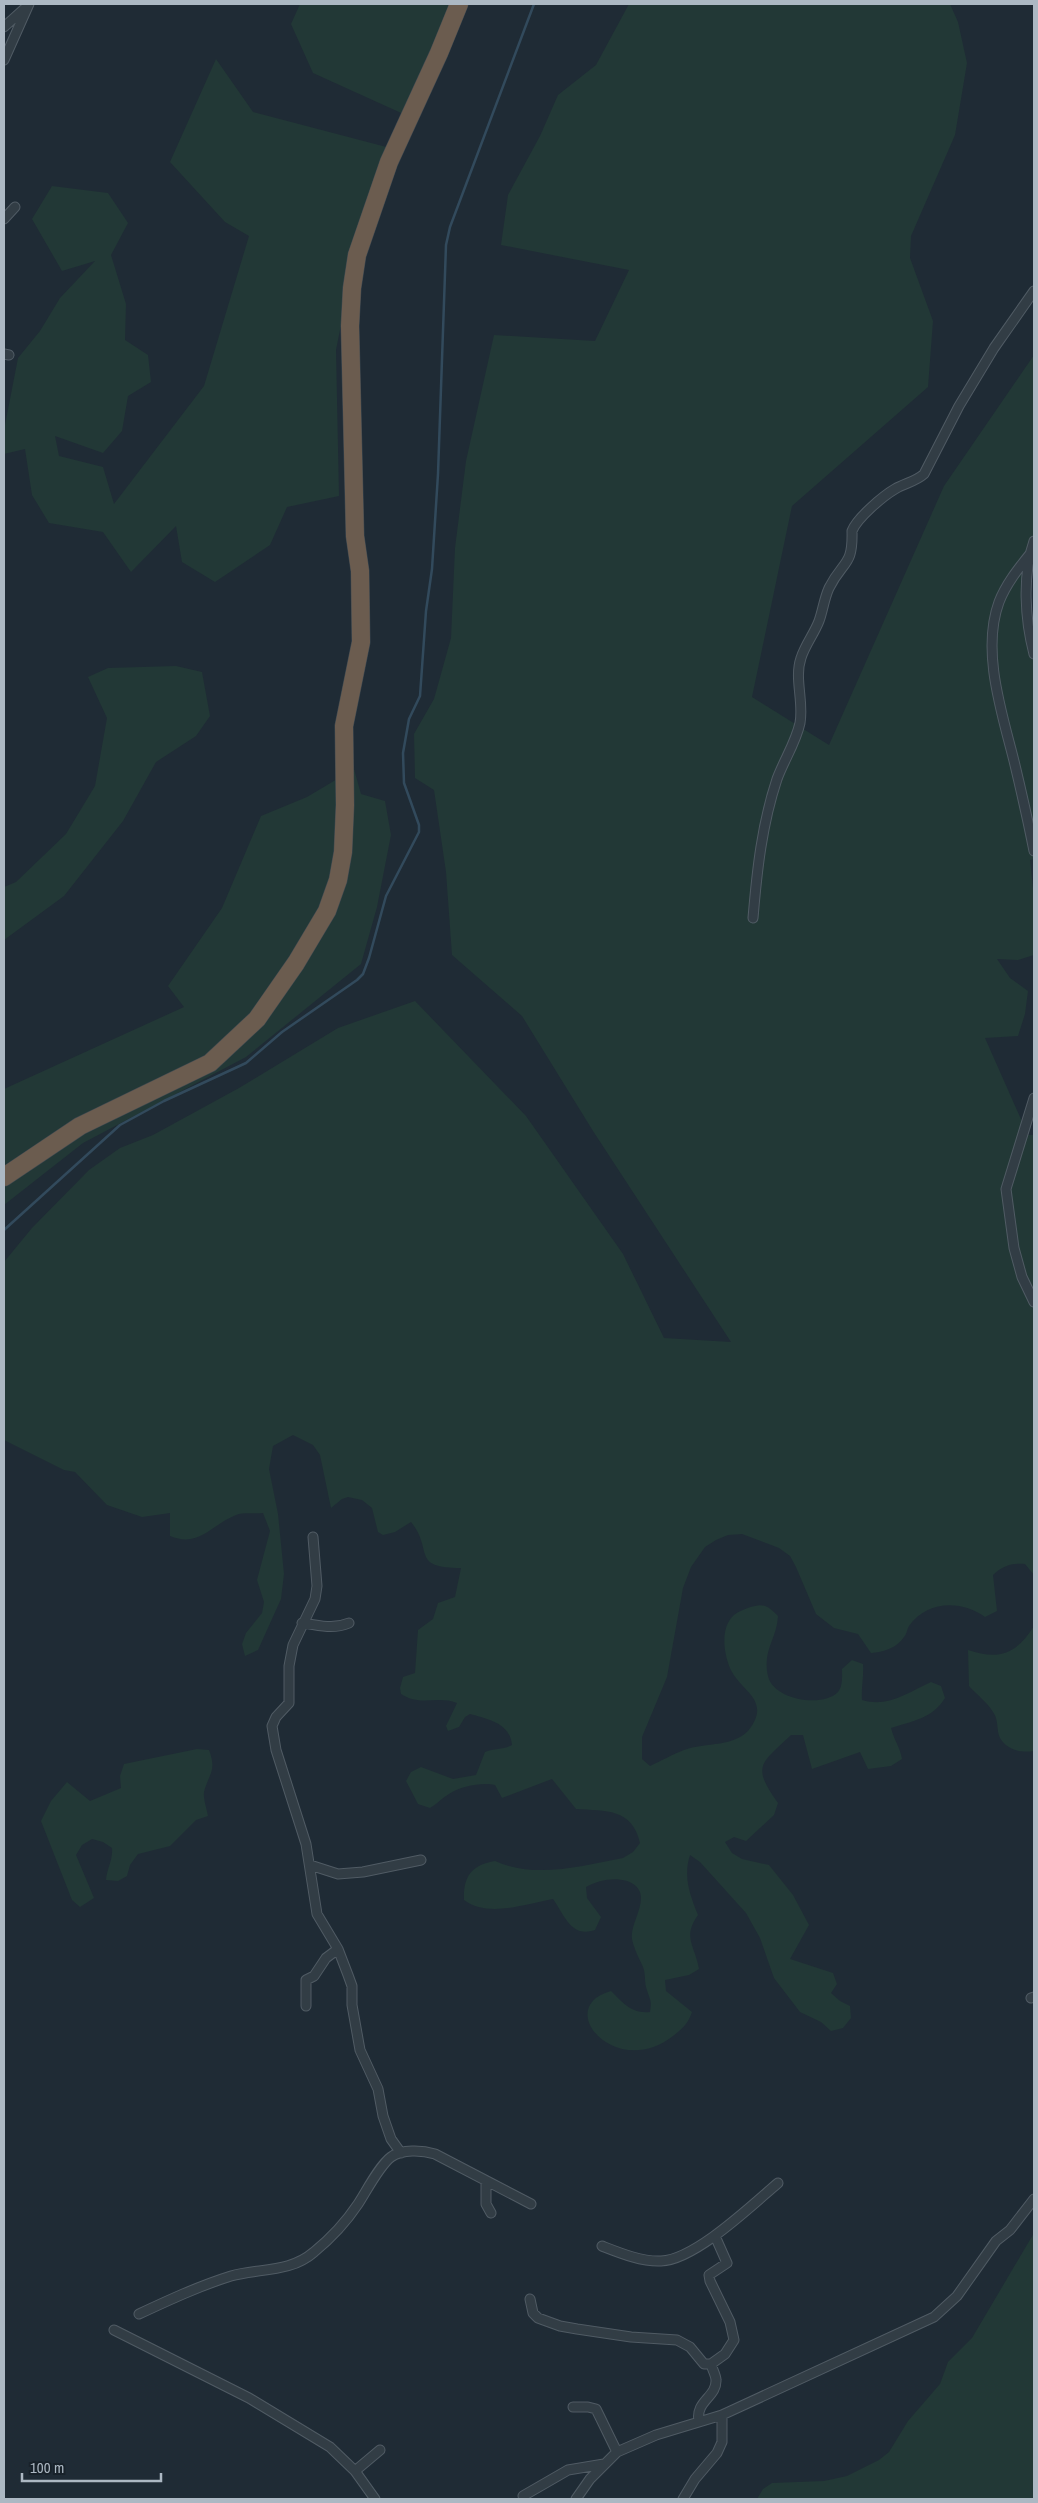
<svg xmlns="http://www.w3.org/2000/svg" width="1038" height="2503" font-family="'Archivo Narrow',sans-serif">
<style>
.green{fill:#223836}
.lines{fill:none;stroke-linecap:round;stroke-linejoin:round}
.stream{stroke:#324a5c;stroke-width:2.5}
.street-casing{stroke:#505b64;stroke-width:11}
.highway-casing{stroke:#3d4850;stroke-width:19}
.street{stroke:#323d45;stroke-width:9}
.highway{stroke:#6b5c4f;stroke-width:18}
</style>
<rect width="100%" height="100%" fill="#1f2b35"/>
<path class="green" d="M300 4H459L410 117 313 73 291 24Z
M629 4H950L958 22 967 63 955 135 911 236 910 258 933 321 928 387 792 506 752 697 829 745 944 486 1034 355V541L1027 600 1034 654V859L1030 860 1034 897V955L1018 960 997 959 1010 978 1028 991 1025 1014 1018 1036 985 1038 1028 1135H1034V1575L1025 1564C1011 1563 1003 1566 993 1575L997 1611 985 1617C962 1600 927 1600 909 1626 907 1629 907 1634 904 1637 897 1648 883 1652 871 1653L858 1634 834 1628 816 1614 796 1567 790 1556 779 1548 742 1534 728 1535 716 1540 705 1547 691 1567 683 1588 667 1677 642 1737V1759L650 1766C661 1761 673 1754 684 1750 705 1742 737 1748 751 1727 769 1700 743 1692 732 1672 724 1657 719 1628 734 1615 739 1611 749 1607 755 1606 765 1603 771 1609 778 1616 777 1639 762 1650 768 1676 773 1700 823 1708 838 1692 843 1686 842 1676 842 1669L852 1660 863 1664C864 1677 861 1688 862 1700 888 1708 909 1692 931 1682L941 1686 945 1698C933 1718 913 1721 891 1728 894 1740 900 1747 902 1759L891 1766 868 1769 860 1752 812 1769 803 1735H791C761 1764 751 1765 778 1803L774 1815 746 1841 734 1837 725 1842 732 1853 742 1859 769 1865 793 1895 809 1925 790 1959 833 1973 837 1984 831 1993 840 2001 850 2006 851 2018 843 2028 831 2031 821 2022 800 2012 774 1978 760 1938 746 1913 700 1862 690 1855C683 1877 690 1895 698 1915 682 1938 695 1945 699 1969L689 1975 665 1980 666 1991 692 2012C688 2024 683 2028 673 2036 616 2081 552 2007 611 1991 623 2003 632 2014 650 2012 652 1999 650 2001 647 1990 644 1983 646 1974 643 1967 639 1958 634 1949 632 1939 629 1921 657 1892 627 1881 613 1877 599 1880 586 1887L587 1898 601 1917 595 1930C571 1938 565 1916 553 1899 525 1904 488 1918 464 1900 463 1876 472 1865 495 1861 536 1879 581 1866 623 1858L633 1852 640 1843C632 1808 606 1811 576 1809L552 1779 502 1798 495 1785C482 1782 461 1786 449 1794 442 1798 437 1804 430 1808L418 1804 406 1781 411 1772 421 1767 453 1779 476 1775 485 1752C495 1748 503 1750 512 1745 510 1723 488 1719 470 1714L465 1717 459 1727 448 1731 446 1726 457 1703C437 1695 421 1707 401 1694L400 1688 403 1677 415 1673 418 1630 433 1619 438 1603 455 1597 461 1568C410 1568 434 1550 411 1522L395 1532 383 1535 378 1532 372 1508 362 1500 348 1497 342 1499 331 1508 320 1455 313 1445 293 1435 273 1446 269 1469 278 1514 284 1574 281 1599 258 1650 245 1656 242 1644 246 1633 262 1613 264 1602 257 1580 270 1531 263 1513C255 1514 243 1512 236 1515 211 1525 199 1548 170 1536V1513L142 1517 107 1505 75 1472 64 1470 4 1440V1262L32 1228 89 1170 120 1148 153 1135 239 1088 338 1028 415 1001 526 1116 623 1254 664 1338 731 1342 593 1131 522 1016 452 955 446 872 434 790 415 778 414 734 434 699 451 638 455 548 466 461 494 335 595 341 629 270 501 245 508 195 540 136 558 95 596 65Z
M216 59 253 112 394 149 355 254 336 350 339 496 287 507 270 545 215 582 182 562 176 526 131 572 103 532 49 523 32 495 25 449 4 454V430L18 358 40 331 60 298 95 261 62 271 32 219 52 186 108 193 128 223 111 255 126 304 125 340 148 355 151 382 128 396 122 431 103 453 55 436 59 456 103 467 114 504 204 386 249 236 225 222 170 162Z
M176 666 202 672 210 716 196 736 156 762 123 821 64 896 4 940V887L16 882 66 834 95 786 107 718 88 677 108 668Z
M354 769 361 794 385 801 391 835 377 907 361 964 246 1057 83 1143 4 1205V1089L184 1007 168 986 222 908 261 816 307 797Z
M1034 1626V1751C1021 1753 1007 1750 1000 1738 996 1730 999 1720 993 1712 987 1702 976 1694 969 1686L968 1650C1000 1661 1017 1653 1034 1626Z
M197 1749 209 1750C217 1771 209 1773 204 1792 203 1799 207 1809 208 1816L196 1820 170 1846 138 1854 130 1865 127 1876 118 1881 106 1880C107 1868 113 1860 112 1848L103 1842 92 1839 82 1845 76 1855 94 1898 80 1907 72 1900 41 1821 51 1801 67 1782 90 1801 121 1788 120 1776 124 1764Z
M1034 2233V2499H757L763 2489 772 2483 824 2481 847 2476 879 2460 889 2452 908 2421 940 2384 948 2362 972 2338Z"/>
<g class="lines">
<path class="stream" d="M4 1230 120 1125 164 1101 246 1063 282 1032 357 980 363 974 369 958 386 896 419 832V825L404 783 403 753 409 719 420 696 426 611 432 569 438 474 446 245 450 227 534 4"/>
<g class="street-casing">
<path id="street" d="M4 27 24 9
M4 60 29 4
M4 219 15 207
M4 354 9 355
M1034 541C1022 575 1025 620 1034 654
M1030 554C1018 569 1006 584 999 602 981 651 1002 713 1014 761 1021 790 1028 821 1034 851
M753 918C757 870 762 824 777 779 784 760 796 742 800 723 804 702 794 678 801 658 805 645 814 634 819 621 823 610 824 599 829 588 843 560 853 567 852 531 857 518 883 496 895 489 905 483 915 482 924 474L959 406 994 348 1034 291
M1034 1098 1006 1189 1014 1248 1022 1277 1034 1302
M313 1537 317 1586 315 1599 293 1645 289 1666V1703L276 1717 272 1726 276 1750 306 1844 317 1914 338 1949 348 1975 352 1986V2005L360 2050 378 2089 383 2116 391 2139 401 2153
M302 1623C319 1625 332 1630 349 1623
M310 1865 338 1874 363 1872 421 1860
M1031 1998 1034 1997
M306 2006V1980L314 1976 326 1958 338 1949
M486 2181V2204L491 2213
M602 2246C620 2253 642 2262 661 2261 695 2260 752 2205 778 2183
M530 2299 533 2313 538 2318 560 2326 577 2329 631 2337 677 2340 690 2347 704 2364H711
M139 2314C169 2300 199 2286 231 2276 259 2268 290 2273 314 2252 330 2239 346 2222 358 2204 366 2192 379 2166 391 2157 402 2149 422 2150 435 2154L531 2204
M114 2330 249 2398 330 2447 355 2471 375 2499
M573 2407H588L596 2409 617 2452
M699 2421C695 2401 717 2397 716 2380 716 2375 712 2369 711 2364L725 2354 734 2340 730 2322 710 2281 709 2275 727 2263 715 2236
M355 2471 380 2450
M523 2496 568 2470 604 2464
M576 2499 590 2479 617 2452 656 2435 722 2415 934 2317 957 2296 996 2241 1010 2230 1034 2199
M683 2499 695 2479 717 2453 722 2442V2415"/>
</g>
<g class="highway-casing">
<path id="highway" d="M4 1177 80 1126 210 1063 257 1019 296 963 327 911 338 880 343 852 345 805 344 726 361 642 360 571 355 536 350 326 352 288 357 255 389 162 439 53 459 4"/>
</g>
<use href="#street" class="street"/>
<use href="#highway" class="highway"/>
</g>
<rect width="1038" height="2503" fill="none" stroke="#acb8c3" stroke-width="10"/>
<path d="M22 2473v8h139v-8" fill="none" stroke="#acb8c3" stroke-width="2.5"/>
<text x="30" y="2473" font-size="15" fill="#acb8c3" stroke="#18222a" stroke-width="4" paint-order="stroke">100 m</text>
</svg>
